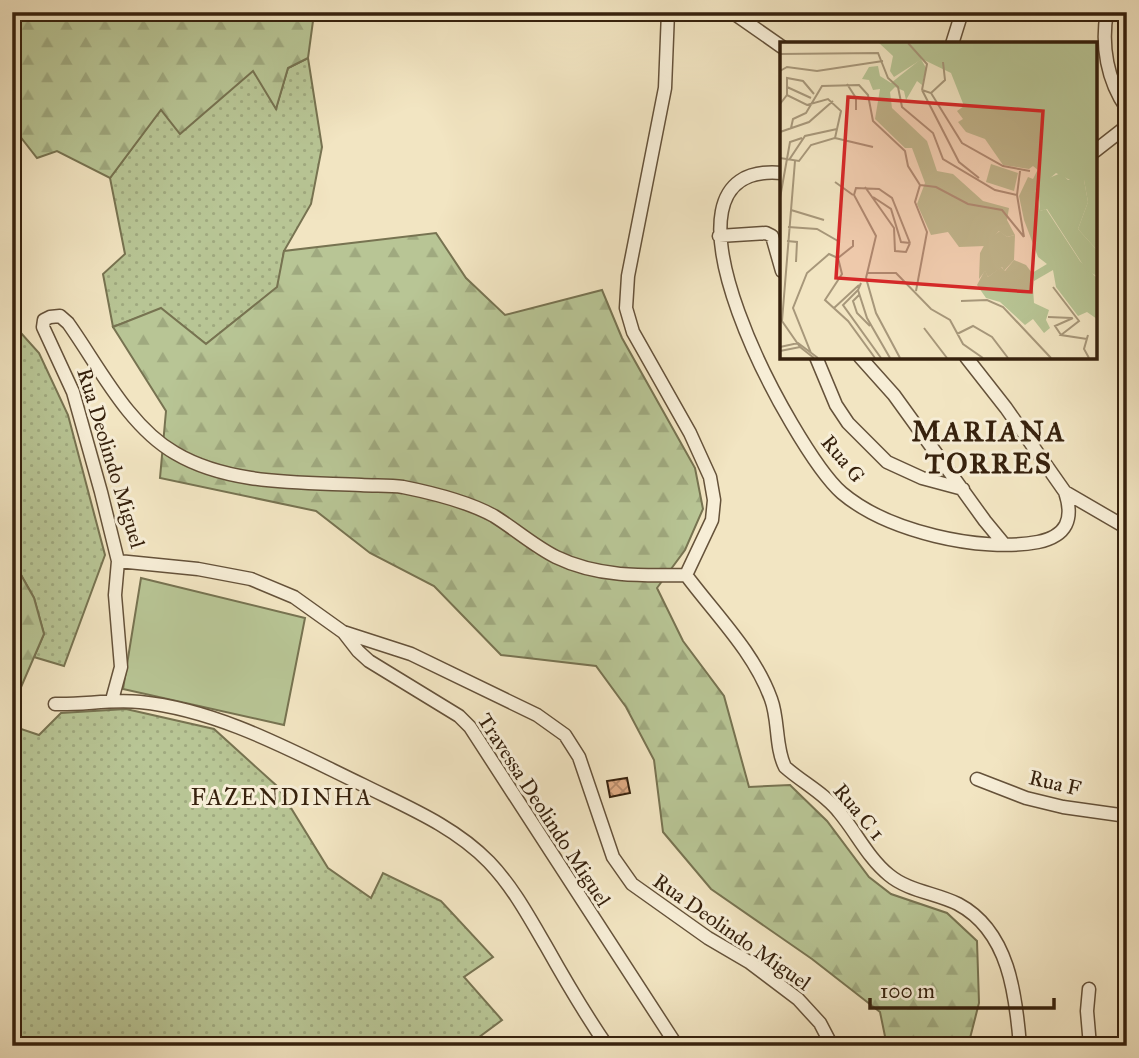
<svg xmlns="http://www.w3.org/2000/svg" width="1139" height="1058" font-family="'IM FELL Great Primer',serif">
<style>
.grass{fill:url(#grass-dots);stroke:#777351;stroke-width:2}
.forest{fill:url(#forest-firs);stroke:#777351;stroke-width:2}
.pitch{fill:#b8c595;stroke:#777351;stroke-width:2}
.building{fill:url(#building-cross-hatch);stroke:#36210d;stroke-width:2}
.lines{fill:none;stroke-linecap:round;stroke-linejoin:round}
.minor-casing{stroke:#65523a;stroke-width:15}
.minor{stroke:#f7eed7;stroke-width:12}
.labels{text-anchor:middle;stroke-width:6;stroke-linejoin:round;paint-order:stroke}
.street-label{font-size:21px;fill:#36210d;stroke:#f7eed7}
.neighbourhood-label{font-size:23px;letter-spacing:2px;fill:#36210d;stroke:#f7eed7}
.district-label{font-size:28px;font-weight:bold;letter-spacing:2px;fill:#36210d;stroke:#f7eed7}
.inset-road{fill:none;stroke:#a7977a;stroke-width:2}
.view{fill:#d62828;fill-opacity:0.15;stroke:#d62828;stroke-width:3.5}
.inset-edge{fill:none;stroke:#36210d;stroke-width:3.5}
</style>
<defs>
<pattern id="grass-dots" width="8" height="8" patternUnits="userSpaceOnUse" patternTransform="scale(1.75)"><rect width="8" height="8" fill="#b8c595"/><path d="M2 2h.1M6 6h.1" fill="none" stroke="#9fa97f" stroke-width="1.8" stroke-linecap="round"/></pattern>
<pattern id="forest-firs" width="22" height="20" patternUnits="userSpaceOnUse" patternTransform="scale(1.75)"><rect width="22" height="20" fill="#b8c595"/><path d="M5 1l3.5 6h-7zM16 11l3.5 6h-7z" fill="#9fa97f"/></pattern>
<pattern id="building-cross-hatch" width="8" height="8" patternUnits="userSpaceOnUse" patternTransform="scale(1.75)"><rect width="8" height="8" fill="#e2ad85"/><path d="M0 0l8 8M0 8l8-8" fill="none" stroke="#b88c6b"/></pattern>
</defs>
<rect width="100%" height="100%" fill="#f2e5c2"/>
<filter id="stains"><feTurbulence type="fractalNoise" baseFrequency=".00286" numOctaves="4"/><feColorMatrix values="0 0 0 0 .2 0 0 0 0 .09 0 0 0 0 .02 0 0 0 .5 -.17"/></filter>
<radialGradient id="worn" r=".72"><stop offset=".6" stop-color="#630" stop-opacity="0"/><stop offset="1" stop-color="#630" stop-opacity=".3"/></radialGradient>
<path class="grass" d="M308 58 322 147 311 204 284 251 278 287 206 344 161 309 113 327 103 274 125 254 110 178 161 109 180 133 253 70 276 108 288 68Z
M12 323 39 353 68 415 105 555 64 666 34 657 44 634 34 598 12 559Z
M126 709 214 729 278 787 328 868 371 898 383 873 441 901 493 957 464 977 502 1020 467 1046H12V720L18 728 39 735 61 713Z"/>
<path class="forest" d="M12 12H306L313 21 308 58 288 68 276 109 253 71 180 134 161 110 110 178 57 151 37 158 12 126Z
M436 233 466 278 505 315 602 290 622 338 695 468 703 509 685 550 657 588 683 641 724 696 749 787 790 785 827 821 869 877 891 894 947 913 977 941 979 1003 968 1046H887L880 1012 812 959 711 889 663 832 654 760 626 707 596 666 501 655 434 586 370 553 316 511 160 478 166 411 113 327 161 308 206 344 277 287 284 251Z
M12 559 34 598 44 634 12 708Z"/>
<path class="pitch" d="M141 578 305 618 284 725 123 689Z"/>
<path class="building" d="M627 778 630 793 610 797 607 781Z"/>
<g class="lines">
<g class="minor-casing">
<path id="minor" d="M668 12 665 88 628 276 626 308 633 332 690 433 710 477 714 500 712 520 686 575
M732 12 782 47
M1107 12C1101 45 1107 81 1127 109
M952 44 962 12
M1095 151 1127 126
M782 173C633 159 795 452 842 493 887 531 980 553 1038 542 1067 536 1074 519 1065 492L1006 408 966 357
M719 236 766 233 772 236 782 271
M816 357 836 405 848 423 887 462 922 478 963 489
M860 357 894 395 985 521 1004 544
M1065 492 1127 528
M686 575C642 576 597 577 556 557 534 546 515 529 494 516 467 501 433 493 403 487 389 485 375 486 361 485 299 482 229 485 175 453 128 426 98 365 68 323L60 316 50 317 44 320 43 327 73 392 101 492 118 561 198 569 251 579 294 597 343 632 411 654 537 715 565 735 579 757 613 857 632 884 708 938 749 962 798 999 820 1023 832 1046
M686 575C715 614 754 652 771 699 779 720 775 747 785 767 803 783 824 793 839 812 856 832 868 858 889 875 908 891 936 893 958 904 1009 931 1016 995 1020 1046
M344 633 358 651 369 661 459 716 470 727 677 1046
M112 700 121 667 115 595 118 561
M55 704C83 705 111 699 140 702 219 710 292 751 363 785 407 807 454 826 489 862 513 887 529 917 546 946 565 980 585 1014 607 1046
M977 779 1026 798 1063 807 1127 816
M1089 989 1087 1011 1090 1046"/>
</g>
<use href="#minor" class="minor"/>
</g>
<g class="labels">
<g class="street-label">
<text transform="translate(111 458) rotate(73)" y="7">Rua Deolindo Miguel</text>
<text transform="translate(843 459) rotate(50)" y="7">Rua G</text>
<text transform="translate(1055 783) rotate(13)" y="7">Rua F</text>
<text transform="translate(544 810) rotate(57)" y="7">Travessa Deolindo Miguel</text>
<text transform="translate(859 812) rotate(50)" y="7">Rua C 1</text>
<text transform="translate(732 932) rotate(35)" y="7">Rua Deolindo Miguel</text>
</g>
<g class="neighbourhood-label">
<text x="282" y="805">FAZENDINHA</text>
</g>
<g class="district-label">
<text x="989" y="441">MARIANA<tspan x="989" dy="32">TORRES</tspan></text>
</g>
</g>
<g transform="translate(780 42)">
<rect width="317" height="317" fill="#f2e5c2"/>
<path d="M22 1H317V216L316 207 298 187 308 160 304 138 294 140 276 131 269 137 253 124 249 127 223 123 205 97 186 90 178 80 183 77 177 69 184 64 171 31 142 17 114 35 110 29 113 14 99 1ZM248 135 253 137 260 169 266 167 300 219 316 235 317 277 307 270 298 274 276 245 273 228 254 239 252 231 267 222 258 215 244 178 239 154ZM220 189 227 195 235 193 234 218 224 229 222 225 208 235 205 229 199 237 200 211 207 198Z" fill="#b8c595"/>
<path d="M141 17 146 26 142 43 137 39 126 58 124 49 115 45 110 50 112 66 147 99 157 129 173 132 203 159 229 166 227 178 235 193 227 195 219 189 205 204 179 205 168 190 151 193 137 162 145 141 132 106H125L95 77 100 47 93 48 89 38 82 37 89 25 98 24 100 34 111 41ZM258 127 269 136 281 131 288 138H304L308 160 298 187 316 207 317 234 307 229 267 167 260 169 259 155 251 141ZM234 218 246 223 252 231 254 261 269 268 266 278 270 286 264 291 253 277 245 283 220 260 206 256 197 243 205 228 208 235 221 225 225 229Z" fill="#b8c595"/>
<path d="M211 122 238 131 234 149 206 140Z" fill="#b8c595"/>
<path class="inset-road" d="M128 1 147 22 142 48M0 12 98 11 108 36 118 45 122 65 153 91 163 117 215 148 237 153 244 195M0 29 7 25 37 29 103 19M67 42 76 56V68M7 45 31 56M142 48 151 51 182 101 223 124 250 129M142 48 179 120 199 136M151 51 165 38 163 20M7 53V36L23 39 34 52M0 62 7 53 27 63 48 57 61 69 55 96 31 103 19 119 0 116M11 86 13 77 26 71 42 44 79 43 88 53 93 79 125 109 128 124 140 143M0 90 29 80 53 59M55 96 93 105M9 118 25 94 57 87M15 119 2 279 20 305M55 140 73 153M140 143 156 145 188 162 222 168 244 195M85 145 114 186 115 209 126 210 130 201M237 153 240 129M93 155 111 167 121 200 130 201M0 156 10 100 22 96M11 168 44 178M8 185 37 187 58 199M7 199 17 200 16 220M58 216 73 204V198M88 231H116L151 267 170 278 183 302 203 316M86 236 96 194 74 153 76 146 99 147 112 156 130 201M86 236 96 271 120 316M81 241 78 248 87 276 110 316M273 245 299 279 281 293 307 297M78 248 63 263 101 316M136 249 147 190 135 160 140 143M79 253 73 259 77 271 90 284M181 259 207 258 223 265 271 316M54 266 79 243M268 275 292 276M144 286 167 316M177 292 193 284 212 295 228 316M281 293 275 284 293 276M308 293 304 307 309 316M0 305 18 301 38 316M0 309 20 305 34 316M31 311 13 266 27 231 49 212 58 216 62 232 45 258 68 279 95 316"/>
<path class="view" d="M68 55 263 69 251 250 56 236Z"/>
<rect width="317" height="317" class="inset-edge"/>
</g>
<rect width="1139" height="1058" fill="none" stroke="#f2e5c2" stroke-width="42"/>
<rect x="14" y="14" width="1111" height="1030" fill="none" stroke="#36210d" stroke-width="3.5"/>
<rect x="21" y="21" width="1097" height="1016" fill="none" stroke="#36210d" stroke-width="2"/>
<path d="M870 998v10h184v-10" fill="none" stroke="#36210d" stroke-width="3.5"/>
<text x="880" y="998" font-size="21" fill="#36210d" stroke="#f7eed7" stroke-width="5" paint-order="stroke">100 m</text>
<rect width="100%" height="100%" filter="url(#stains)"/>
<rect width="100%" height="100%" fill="url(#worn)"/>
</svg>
